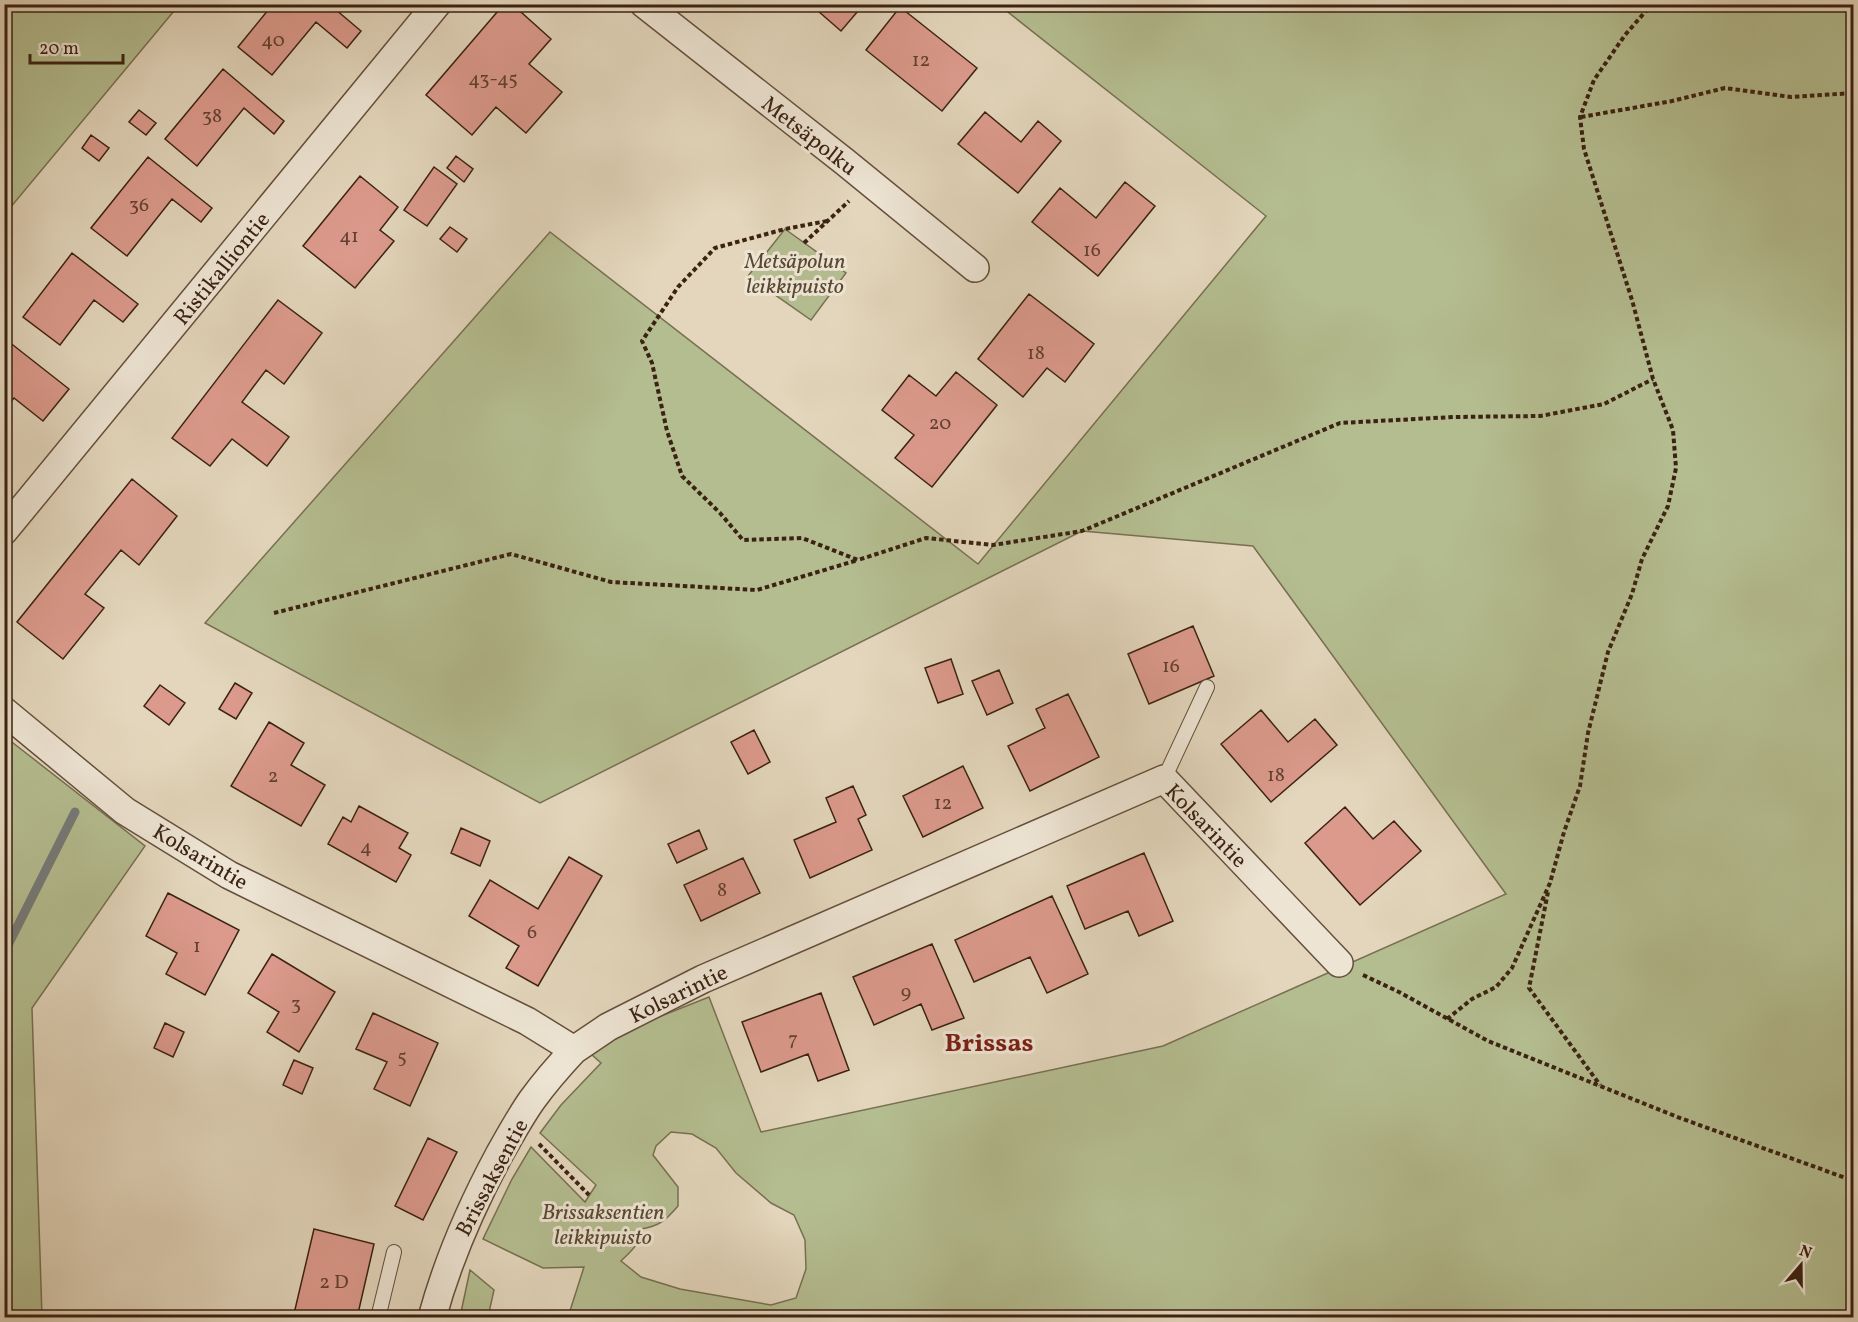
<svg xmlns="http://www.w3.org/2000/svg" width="1858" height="1322" font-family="Vollkorn,serif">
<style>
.green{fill:#b4bd90;stroke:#787051;stroke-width:1.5;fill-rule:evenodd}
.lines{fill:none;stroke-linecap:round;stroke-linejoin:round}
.stream{stroke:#757b79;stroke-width:9}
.building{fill:#dc9a8c;stroke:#3b2212;stroke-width:1.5}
.service-casing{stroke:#654f3c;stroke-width:16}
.minor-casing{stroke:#654f3c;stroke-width:30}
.path{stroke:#3b2212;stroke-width:4;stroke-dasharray:4.5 3;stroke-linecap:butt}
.service{stroke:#ede4d3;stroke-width:14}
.minor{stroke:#ede4d3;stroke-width:27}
.labels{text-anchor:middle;stroke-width:6;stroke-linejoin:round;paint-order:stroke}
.number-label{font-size:20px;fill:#634030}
.street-label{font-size:22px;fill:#3b2212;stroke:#ede4d3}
.park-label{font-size:22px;font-style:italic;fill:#594932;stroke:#ede4d3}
.quarter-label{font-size:26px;font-weight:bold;fill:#7a1f14;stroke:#ede4d3}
</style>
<rect width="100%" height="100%" fill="#e3d6bc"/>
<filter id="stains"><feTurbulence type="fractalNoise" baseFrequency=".00333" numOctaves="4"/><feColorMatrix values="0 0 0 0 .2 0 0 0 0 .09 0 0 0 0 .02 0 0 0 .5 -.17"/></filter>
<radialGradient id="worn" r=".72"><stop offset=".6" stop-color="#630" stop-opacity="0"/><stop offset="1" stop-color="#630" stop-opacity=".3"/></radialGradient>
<path class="green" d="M5 4 179 5 5 214 4 5Z
M999 5H1853V1317H568L584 1267 543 1268 483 1239 512 1179 531 1147 585 1202 596 1185 540 1133 561 1105 601 1063 591 1054 621 1032 709 997 761 1132 1163 1046 1506 894 1253 546 1082 531 540 803 205 623 550 232 978 564 1266 216ZM671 1132 692 1134 716 1148 736 1173 771 1203 794 1215 805 1240 806 1269 796 1298 771 1305 680 1289 641 1277 621 1261C631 1251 641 1244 641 1229 660 1226 666 1220 678 1206V1187L653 1155 656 1146Z
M785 229 846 273 811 320 748 276Z
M8 739 145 846 32 1008 42 1317H5L4 743Z
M470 1270 494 1290 488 1317H460Z"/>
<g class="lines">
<path class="stream" d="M4 953 75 812"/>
</g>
<path class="building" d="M273 4H329L361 31 347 48 316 22 272 75 238 47Z
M504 4H512L551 39 529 64 562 92 526 133 496 107 472 135 426 95Z
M810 4H864L841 31Z
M900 7 977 68 942 111 866 50Z
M223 69 284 121 274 134 244 108 197 166 165 139Z
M139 110 156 123 146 135 129 122Z
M985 112 1021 142 1038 121 1061 141 1018 193 958 144Z
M91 135 109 148 99 161 82 148Z
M456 156 473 169 464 182 447 168Z
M148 157 212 208 201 222 172 199 127 256 91 228Z
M434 167 457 184 427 226 404 210Z
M360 176 398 207 380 230 394 241 355 288 303 246Z
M1125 182 1155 206 1098 276 1032 222 1060 188 1096 218Z
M450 227 467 239 457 252 440 239Z
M72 253 138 304 123 322 94 300 60 345 23 317Z
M1029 294 1094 344 1065 382 1047 368 1023 397 978 359Z
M278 300 322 333 284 384 266 370 242 402 289 437 267 466 232 439 210 466 172 438Z
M4 338 69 389 43 421 14 398 4 410Z
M956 372 997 405 932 487 895 458 914 435 882 410 909 375 936 396Z
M132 479 177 516 139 565 121 550 85 594 104 608 63 659 17 622Z
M1193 626 1214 676 1149 704 1128 654Z
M951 659 963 694 938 703 925 668Z
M999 670 1013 703 987 715 972 681Z
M235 683 252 693 236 719 219 709Z
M160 685 185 703 169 725 144 706Z
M1068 694 1099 757 1030 791 1008 746 1045 728 1036 709Z
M1261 710 1288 742 1315 719 1337 745 1271 802 1221 744Z
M269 722 304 743 291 765 325 785 301 826 231 786Z
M754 730 770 762 748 774 731 742Z
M963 766 983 808 923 837 903 796Z
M853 786 866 815 858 819 872 850 810 878 794 840 836 822 826 798Z
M359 806 408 833 399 848 411 855 396 882 328 844 343 817 351 822Z
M1345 807 1373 839 1394 821 1421 851 1360 905 1305 843Z
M461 828 490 841 480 866 451 853Z
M699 830 707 849 677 863 668 844Z
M1144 853 1173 921 1139 936 1128 911 1085 929 1067 886Z
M569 857 602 876 538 986 506 968 519 946 469 916 490 880 538 909Z
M743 858 760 893 701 921 684 885Z
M168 893 239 930 205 995 166 974 177 953 146 936Z
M1052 896 1088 974 1047 993 1030 957 974 982 955 940Z
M932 944 964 1018 932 1030 921 1004 874 1025 853 977Z
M272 954 335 992 299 1052 267 1032 279 1012 248 993Z
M821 993 849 1070 818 1081 808 1054 761 1072 742 1022Z
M373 1013 438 1043 410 1106 374 1089 387 1062 356 1049Z
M165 1023 184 1032 173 1057 154 1048Z
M294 1060 313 1068 302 1094 283 1085Z
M428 1138 457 1152 423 1220 395 1206Z
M314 1229 374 1244 357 1318H293Z"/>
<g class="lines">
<g class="service-casing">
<path id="service" d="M1164 779 1207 687
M378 1318 394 1252"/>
</g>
<g class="minor-casing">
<path id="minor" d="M644 4 845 162 975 268
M4 531 437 4
M4 711 125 811 229 875 527 1021 574 1050 608 1027 703 979 1164 779 1339 963
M432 1318C448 1259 470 1209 499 1155 509 1137 520 1117 532 1100 545 1082 559 1066 574 1050"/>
</g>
<path class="path" d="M1581 117 1672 101 1725 88 1791 97 1854 93
M827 221 785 229 715 248 678 287 642 341 652 363 667 431 682 476 720 513 743 540 802 538 858 560 926 538 993 545 1082 531 1340 423 1453 417 1540 416 1604 404 1653 379
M804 243 849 201
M274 613 511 554 611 582 757 590 858 560
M1548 892 1529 988 1600 1085
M1363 975 1399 992 1488 1041 1680 1118 1854 1181
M1447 1019 1472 999 1496 987 1512 968 1550 883 1564 832 1580 786 1588 733 1608 652 1632 594 1642 559 1668 506 1676 468 1673 430 1653 379 1632 300 1584 149 1580 117 1594 80 1625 35 1652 4
M539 1144 589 1195"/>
<use href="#service" class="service"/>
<use href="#minor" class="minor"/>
</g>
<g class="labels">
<g class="number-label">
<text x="273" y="46">40</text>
<text x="921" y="66">12</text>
<text x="493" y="85">43-45</text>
<text x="212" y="122">38</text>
<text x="139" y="211">36</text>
<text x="349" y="242">41</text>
<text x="1092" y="256">16</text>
<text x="1036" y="359">18</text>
<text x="940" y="429">20</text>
<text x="1171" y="672">16</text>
<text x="1276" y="781">18</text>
<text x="273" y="782">2</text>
<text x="943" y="809">12</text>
<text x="366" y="853">4</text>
<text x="722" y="896">8</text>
<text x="532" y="938">6</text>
<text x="197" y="952">1</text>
<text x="906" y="998">9</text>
<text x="296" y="1010">3</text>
<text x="793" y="1045">7</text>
<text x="402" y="1063">5</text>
<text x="334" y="1288">2 D</text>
</g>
<g class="street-label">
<text transform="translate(810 135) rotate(38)" y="8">Metsäpolku</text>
<text transform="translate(221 268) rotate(-51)" y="8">Ristikalliontie</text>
<text transform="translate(1207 825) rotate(46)" y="8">Kolsarintie</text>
<text transform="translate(201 856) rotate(31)" y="8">Kolsarintie</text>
<text transform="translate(678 993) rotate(-26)" y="8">Kolsarintie</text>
<text transform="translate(491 1177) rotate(-62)" y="8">Brissaksentie</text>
</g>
<g class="park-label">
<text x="795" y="268">Metsäpolun<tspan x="795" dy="25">leikkipuisto</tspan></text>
<text x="603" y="1219">Brissaksentien<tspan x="603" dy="25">leikkipuisto</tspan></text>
</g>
<g class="quarter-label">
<text x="989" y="1051">Brissas</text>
</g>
</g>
<rect width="1858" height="1322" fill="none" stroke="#e3d6bc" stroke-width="24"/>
<rect x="6" y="6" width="1846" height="1310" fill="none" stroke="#3b2212" stroke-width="3"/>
<rect x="12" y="12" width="1834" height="1298" fill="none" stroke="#3b2212" stroke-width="1.5"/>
<g transform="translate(1801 1265) rotate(20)" stroke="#ede4d3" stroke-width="4.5" paint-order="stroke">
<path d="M0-4.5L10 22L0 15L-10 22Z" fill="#3b2212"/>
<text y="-9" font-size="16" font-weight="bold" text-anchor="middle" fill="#3b2212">N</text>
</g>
<path d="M30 54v9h93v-9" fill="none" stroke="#3b2212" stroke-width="3"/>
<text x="39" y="54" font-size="18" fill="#3b2212" stroke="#ede4d3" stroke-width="4.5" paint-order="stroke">20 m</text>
<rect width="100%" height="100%" filter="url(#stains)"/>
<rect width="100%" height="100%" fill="url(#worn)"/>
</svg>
